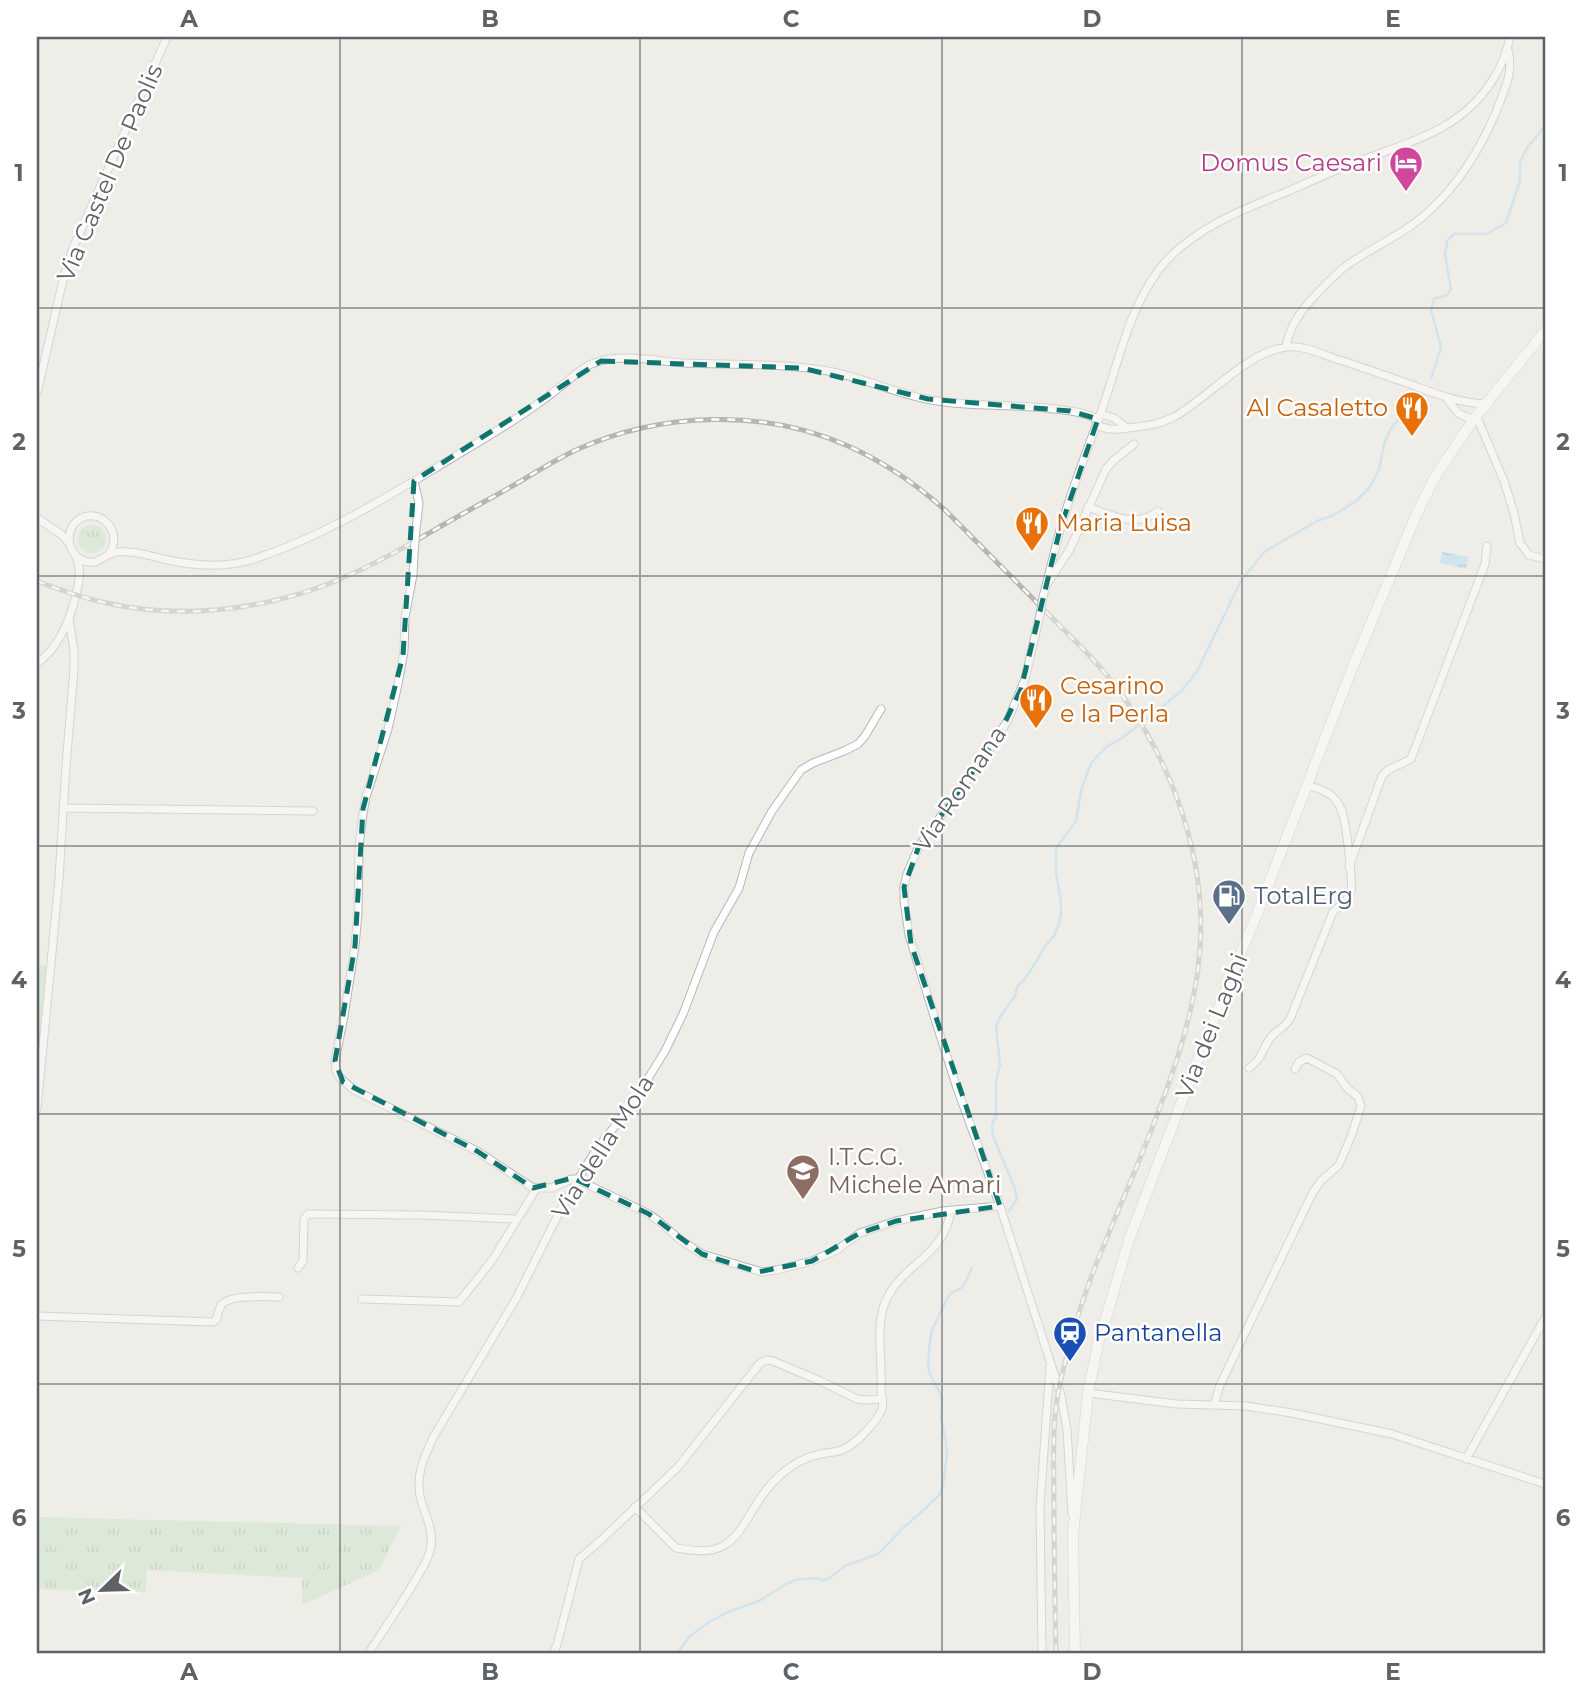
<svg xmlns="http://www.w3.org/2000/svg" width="1582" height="1691" font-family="Montserrat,sans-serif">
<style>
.grass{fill:url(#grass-tufts)}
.water{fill:url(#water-waves)}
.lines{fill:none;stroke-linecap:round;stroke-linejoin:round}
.stream{stroke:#aed9f7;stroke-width:2.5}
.street-casing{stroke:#b4b7ba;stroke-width:9}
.secondary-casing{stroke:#b3b6ba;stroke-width:11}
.street{stroke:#fff;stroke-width:7}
.secondary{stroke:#fff;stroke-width:10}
.rail-casing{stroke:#b4b5b5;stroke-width:5}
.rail{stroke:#fff;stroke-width:2.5;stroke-dasharray:8;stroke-linecap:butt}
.street-bridge-casing{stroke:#b4b7ba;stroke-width:9;stroke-linecap:butt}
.street-bridge{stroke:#fff;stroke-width:7}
.marked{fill:none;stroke:#0f766e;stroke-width:5;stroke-dasharray:14 9;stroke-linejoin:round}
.grid{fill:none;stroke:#5e6265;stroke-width:2;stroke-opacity:0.55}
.labels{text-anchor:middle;stroke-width:5;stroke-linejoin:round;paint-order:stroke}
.hotel-label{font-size:24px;fill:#b23c85;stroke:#fff;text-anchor:end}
.street-label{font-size:24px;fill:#5e6265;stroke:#fff}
.food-label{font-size:24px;fill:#c56008;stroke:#fff;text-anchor:start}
.service-label{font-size:24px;fill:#4e5e75;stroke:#fff;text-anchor:start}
.education-label{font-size:24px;fill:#785e54;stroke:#fff;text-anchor:start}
.transit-label{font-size:24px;fill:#164399;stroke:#fff;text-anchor:start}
.neatline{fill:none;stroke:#5e6265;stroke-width:2.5}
.grid-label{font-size:23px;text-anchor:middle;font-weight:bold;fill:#5e6265}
</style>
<defs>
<pattern id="grass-tufts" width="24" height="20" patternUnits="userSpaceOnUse" patternTransform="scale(1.75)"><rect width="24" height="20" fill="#c6e4c6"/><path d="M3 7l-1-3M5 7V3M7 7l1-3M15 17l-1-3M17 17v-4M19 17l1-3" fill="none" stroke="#a4bca4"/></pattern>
<pattern id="water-waves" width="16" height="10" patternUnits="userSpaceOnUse" patternTransform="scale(1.75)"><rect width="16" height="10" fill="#aed9f7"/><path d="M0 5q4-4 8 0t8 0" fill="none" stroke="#91b3cc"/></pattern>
</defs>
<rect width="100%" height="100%" fill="#efede7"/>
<path class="grass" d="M78 539a14 14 0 1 1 28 0a14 14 0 1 1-28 0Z
M37 965 51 966 37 1099Z
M37 1517 401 1526 379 1570 302 1605V1578L147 1570 146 1592 37 1589Z"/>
<path class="water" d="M1442 552 1469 557 1466 569 1440 563Z"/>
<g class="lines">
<path class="stream" d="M1431 379 1441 347 1431 310 1434 299 1447 295 1451 289 1445 255 1447 241 1454 234H1486L1506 223 1520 181V162L1527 148 1545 126
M1009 1211 1017 1199 1015 1189 993 1136C992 1128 991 1123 996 1117V1082L1000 1065 996 1027 1000 1017 1015 996 1017 987 1024 980 1034 965 1046 945 1054 936 1059 924 1061 914V902L1056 873V848L1076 821 1081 791 1091 763 1106 747 1122 738 1157 711 1181 691 1196 673 1241 581 1264 552 1317 521 1334 515 1356 501 1369 488 1379 470 1384 444 1390 430 1408 407 1416 401
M677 1654 689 1637 709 1622 728 1612 759 1601 786 1584 796 1580 814 1578 823 1580 828 1579 845 1566 878 1554 904 1527 925 1509 940 1494 943 1485 947 1455 946 1442 941 1418 942 1400 940 1393 930 1374 928 1366 930 1341 932 1330 946 1301 950 1294 963 1287 972 1268"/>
<g class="street-casing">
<path id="street" d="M1286 347C1289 328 1299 314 1311 300 1322 288 1333 276 1346 266 1372 247 1403 235 1427 213 1457 186 1480 150 1496 112 1504 90 1514 74 1508 50
M37 393 63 280 73 248 167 37
M1447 399 1458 413 1473 420
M1100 414 1114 418 1127 428
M1476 415 1504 481 1514 513 1520 543 1529 555 1545 559
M1096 425C1108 430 1115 430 1127 428 1144 426 1158 425 1174 417 1208 398 1248 351 1287 347 1302 345 1319 353 1333 358 1357 365 1380 374 1404 382 1432 392 1456 403 1486 404
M414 481 419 503 416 529
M1088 507C1111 515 1136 529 1158 511
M37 518 62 535 69 543
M109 554C126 528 93 502 74 524 65 536 69 553 82 560 94 566 100 559 110 554 114 552 122 551 127 552 139 552 151 556 163 559 194 566 227 569 257 558 320 537 377 503 434 469 460 453 486 438 511 422 528 411 544 400 560 387 571 379 581 367 594 363 621 353 655 361 684 363 732 365 780 363 828 371 861 377 892 392 926 399 965 407 1006 404 1046 408 1064 410 1081 411 1098 419
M414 554 413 575 405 617 404 651 398 684 388 729 366 797 363 813 359 847 358 913 355 946 344 1016 335 1061 336 1071 340 1078 354 1090 477 1151 533 1188H552L571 1179H576L649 1214 660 1222 679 1239 702 1254 762 1272 777 1270 812 1261 837 1250 860 1233 896 1221 943 1211 1000 1206
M1049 581 1070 549 1106 469 1113 461 1134 444
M1043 597C1049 575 1054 552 1060 530 1071 491 1086 453 1100 415 1119 363 1129 302 1167 260 1200 225 1247 208 1291 190 1313 180 1336 170 1359 161 1410 142 1461 130 1492 81 1501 67 1507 53 1510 37
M1040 615 1025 679 1008 720 987 753 919 846 907 874 904 887V900L909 935 939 1032 957 1088 1000 1206 1061 1395 1067 1430 1072 1513
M37 664C58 647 68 625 75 599 79 582 82 572 76 556
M63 808 313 811
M1349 867 1382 776 1388 770 1411 759 1485 564 1487 546
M1249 1068C1264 1058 1262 1046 1273 1035 1279 1029 1285 1027 1290 1019L1333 912C1339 906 1349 900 1351 891 1353 881 1346 820 1341 809 1339 805 1336 799 1332 796 1325 790 1316 788 1307 785
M37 1109 59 879 66 766 74 669V651L69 618
M298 1268 303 1261 304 1219 308 1214 420 1215 517 1219
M362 1299 459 1302 493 1259 536 1189
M37 1316 213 1322 216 1320C218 1315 219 1307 222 1304 233 1294 265 1297 279 1297
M1088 1393 1177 1404 1246 1406 1292 1413 1392 1434 1545 1484
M1214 1405 1220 1385 1313 1192 1321 1181 1339 1165 1352 1134 1361 1106 1358 1097 1347 1088 1337 1074 1307 1058 1299 1062 1295 1069
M1466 1459 1545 1318
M635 1507 676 1548C691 1550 708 1554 723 1546 742 1535 749 1513 762 1496 770 1484 780 1474 792 1466 802 1459 814 1455 826 1453 831 1452 837 1452 842 1450 855 1445 877 1422 882 1409 884 1402 881 1395 881 1388 883 1360 874 1324 887 1298 906 1261 944 1257 951 1210
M368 1654C385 1628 402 1603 418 1576 423 1566 430 1557 431 1546 433 1531 427 1518 422 1504 414 1478 423 1459 434 1436L517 1297 561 1209 586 1166 599 1146 631 1106 665 1051 683 1014 714 932 739 888 749 853 772 811 801 770 813 763 844 751 858 744 865 736 881 709
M553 1654 557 1645 579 1559 600 1541 678 1467 760 1363 766 1360 773 1361 818 1380 857 1399 865 1400 882 1399
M1042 1654 1040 1506 1050 1367"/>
</g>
<g class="secondary-casing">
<path id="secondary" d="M1075 1654 1073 1534 1088 1393 1098 1344 1130 1237 1205 1041 1259 909 1355 661 1418 511 1436 475 1473 420 1545 331"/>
</g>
<use href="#street" class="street"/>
<use href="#secondary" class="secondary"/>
<g class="rail-casing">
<path id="rail" d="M37 581C60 590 83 598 107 603 177 619 253 611 320 587 364 571 403 548 443 525 469 510 495 496 521 481 539 470 557 459 576 450 660 412 764 408 848 446 884 462 916 484 945 510L1088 654C1165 736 1213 855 1198 969 1190 1029 1169 1085 1147 1141 1121 1208 1088 1273 1070 1344 1065 1362 1060 1381 1057 1400 1052 1433 1054 1467 1054 1501 1054 1552 1055 1603 1056 1654"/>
</g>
<use href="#rail" class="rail"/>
<g class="street-bridge-casing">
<path id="street-bridge" d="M414 554 416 529
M1040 615 1043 597"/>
</g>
<use href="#street-bridge" class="street-bridge"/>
</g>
<path d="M0 0H1582V1691H0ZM601 361 802 368 928 399 1070 411 1098 419 1060 529 1021 689 998 737 919 846 904 887 911 944 1000 1206 896 1221 860 1233 812 1261 758 1272 702 1254 649 1214 573 1178 533 1188 477 1151 343 1082 335 1061 355 946 363 809 403 656 414 481Z" fill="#efede7" fill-opacity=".55" fill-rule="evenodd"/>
<path class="marked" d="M601 361 802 368 928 399 1070 411 1098 419 1060 529 1021 689 998 737 919 846 904 887 911 944 1000 1206 896 1221 860 1233 812 1261 758 1272 702 1254 649 1214 573 1178 533 1188 477 1151 343 1082 335 1061 355 946 363 809 403 656 414 481Z"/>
<path class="grid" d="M340 37V1654M640 37V1654M942 37V1654M1242 37V1654M37 308H1545M37 576H1545M37 846H1545M37 1114H1545M37 1384H1545"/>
<defs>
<g id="hotel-pin" transform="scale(1.75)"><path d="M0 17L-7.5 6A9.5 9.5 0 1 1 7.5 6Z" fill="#d1479c" stroke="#fff"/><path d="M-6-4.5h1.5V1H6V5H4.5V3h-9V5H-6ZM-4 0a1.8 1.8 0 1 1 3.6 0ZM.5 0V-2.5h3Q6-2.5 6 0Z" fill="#fff"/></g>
<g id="restaurant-pin" transform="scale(1.75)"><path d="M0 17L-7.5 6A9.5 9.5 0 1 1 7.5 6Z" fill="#e8710a" stroke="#fff"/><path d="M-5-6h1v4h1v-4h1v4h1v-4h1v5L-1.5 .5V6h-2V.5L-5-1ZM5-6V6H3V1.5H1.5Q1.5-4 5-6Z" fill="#fff"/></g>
<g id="fuel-pin" transform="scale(1.75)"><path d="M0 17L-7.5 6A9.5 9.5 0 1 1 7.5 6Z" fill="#5c6f8a" stroke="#fff"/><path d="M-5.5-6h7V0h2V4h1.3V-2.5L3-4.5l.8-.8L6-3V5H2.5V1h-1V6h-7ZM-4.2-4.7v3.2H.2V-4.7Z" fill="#fff"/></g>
<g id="school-pin" transform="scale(1.75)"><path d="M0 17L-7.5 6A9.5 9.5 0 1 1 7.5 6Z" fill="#8d6e63" stroke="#fff"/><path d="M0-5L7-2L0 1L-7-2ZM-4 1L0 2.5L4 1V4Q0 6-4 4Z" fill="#fff"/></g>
<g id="station-pin" transform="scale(1.75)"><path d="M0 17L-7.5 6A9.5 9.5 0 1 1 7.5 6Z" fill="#1a4fb4" stroke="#fff"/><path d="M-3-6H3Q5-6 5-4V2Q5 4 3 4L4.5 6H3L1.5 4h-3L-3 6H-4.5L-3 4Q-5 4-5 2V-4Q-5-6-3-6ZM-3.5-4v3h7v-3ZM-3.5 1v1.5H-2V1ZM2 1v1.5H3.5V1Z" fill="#fff"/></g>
</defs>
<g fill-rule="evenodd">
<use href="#hotel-pin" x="1406" y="163"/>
<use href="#restaurant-pin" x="1412" y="408"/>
<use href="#restaurant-pin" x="1032" y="523"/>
<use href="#restaurant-pin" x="1036" y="700"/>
<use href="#fuel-pin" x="1229" y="896"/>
<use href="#school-pin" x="803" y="1171"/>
<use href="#station-pin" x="1070" y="1333"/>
</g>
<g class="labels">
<g class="hotel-label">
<text x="1382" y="171">Domus Caesari</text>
</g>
<g class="street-label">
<text transform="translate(110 173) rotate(-67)" y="8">Via Castel De Paolis</text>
<text transform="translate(960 789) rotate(-56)" y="8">Via Romana</text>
<text transform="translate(1212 1026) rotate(-68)" y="8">Via dei Laghi</text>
<text transform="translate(603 1147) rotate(-57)" y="8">Via della Mola</text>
</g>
<g class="food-label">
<text x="1388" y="416" text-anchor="end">Al Casaletto</text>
<text x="1056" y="531">Maria Luisa</text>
<text x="1060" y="694">Cesarino<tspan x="1060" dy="28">e la Perla</tspan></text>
</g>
<g class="service-label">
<text x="1254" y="904">TotalErg</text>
</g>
<g class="education-label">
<text x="828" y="1165">I.T.C.G.<tspan x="828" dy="28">Michele Amari</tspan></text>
</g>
<g class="transit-label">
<text x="1094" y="1341">Pantanella</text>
</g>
</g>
<rect width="1582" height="1691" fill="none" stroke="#ffffff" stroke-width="77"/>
<g transform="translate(102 1590) rotate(247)" stroke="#ffffff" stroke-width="5" paint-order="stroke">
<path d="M0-5L12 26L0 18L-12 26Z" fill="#5e6265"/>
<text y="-10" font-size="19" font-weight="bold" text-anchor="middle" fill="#5e6265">N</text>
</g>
<rect x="38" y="38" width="1506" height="1614" class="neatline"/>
<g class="grid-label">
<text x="189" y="27">A</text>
<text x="490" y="27">B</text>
<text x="791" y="27">C</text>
<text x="1092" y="27">D</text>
<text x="1393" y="27">E</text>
<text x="19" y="181">1</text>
<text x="1563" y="181">1</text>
<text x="19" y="450">2</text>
<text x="1563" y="450">2</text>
<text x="19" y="719">3</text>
<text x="1563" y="719">3</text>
<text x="19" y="988">4</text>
<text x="1563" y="988">4</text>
<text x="19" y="1257">5</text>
<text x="1563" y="1257">5</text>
<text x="19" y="1526">6</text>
<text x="1563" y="1526">6</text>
<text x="189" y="1680">A</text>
<text x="490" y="1680">B</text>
<text x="791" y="1680">C</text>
<text x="1092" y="1680">D</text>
<text x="1393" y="1680">E</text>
</g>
</svg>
